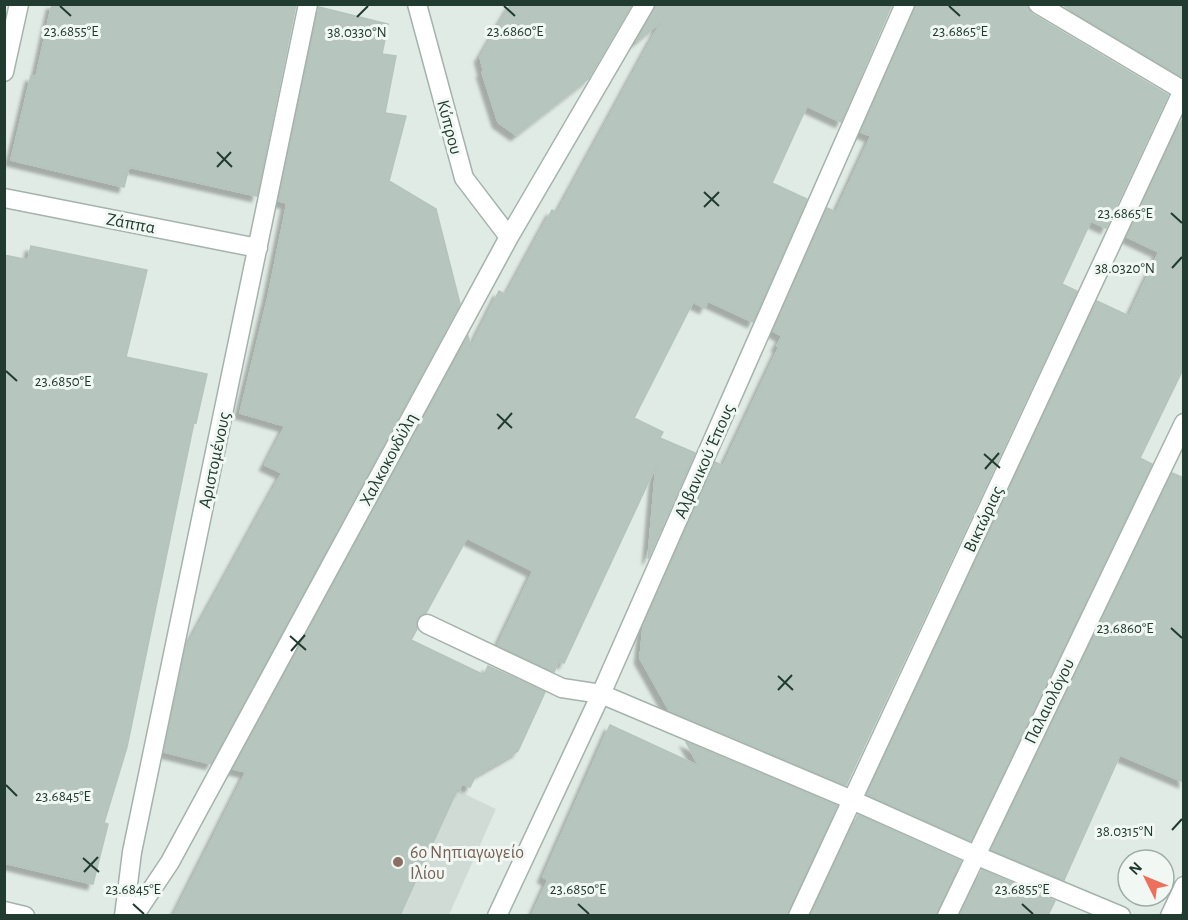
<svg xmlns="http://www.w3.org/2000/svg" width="1188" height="920" font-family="'Alegreya Sans',sans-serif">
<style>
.built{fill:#cfdbd4}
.building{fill:#b6c6be;stroke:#b4c4bc;stroke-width:1.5;filter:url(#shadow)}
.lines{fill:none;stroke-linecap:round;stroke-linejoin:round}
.minor-casing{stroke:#a4b3ab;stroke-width:21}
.minor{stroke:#fff;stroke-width:18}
.ticks{fill:none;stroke:#223b31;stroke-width:2}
.education-dot{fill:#8d6e63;stroke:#f1f8f4;stroke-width:2}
.labels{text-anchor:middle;stroke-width:6;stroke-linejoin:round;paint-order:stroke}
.street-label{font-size:18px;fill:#223b31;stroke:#f1f8f4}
.education-label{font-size:18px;fill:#785e54;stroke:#f1f8f4;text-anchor:start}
.ticks-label{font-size:15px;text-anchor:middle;fill:#223b31;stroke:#f1f8f4;stroke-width:6;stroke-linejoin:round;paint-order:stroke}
</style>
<defs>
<filter id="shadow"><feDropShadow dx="-5.5" dy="5.5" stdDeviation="1.5" flood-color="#0004"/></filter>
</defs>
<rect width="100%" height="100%" fill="#e1ebe5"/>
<path class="built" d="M370 749 496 809 449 915 303 916Z"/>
<path class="building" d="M52 4H296L257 196 129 167 124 187 11 160 31 76 36 77Z
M511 4H632L588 79 516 135 498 122 482 72H484L480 57Z
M656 4H892L841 122 807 106 772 183 807 199 753 322 708 301 705 308 693 302 634 418 663 432 660 438 695 453 648 559 656 466 564 663 559 661 554 672 498 645 533 571 467 538 426 613 417 619V629L411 640 484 675 488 666 545 692 518 751 476 775 470 787 462 784 459 791 457 790 400 915H174L246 772 233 769 468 336 471 347 499 291 506 295 552 210 557 213 661 22 636 42Z
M916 4H1027L1032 14 1168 95 1106 228 1091 221 1062 284 1077 291 846 785 669 710 640 658 643 628 715 462 723 466 779 347 777 346 782 336 773 331 827 208 836 212 871 136 861 132Z
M1061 4H1184V78Z
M319 7 388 24 382 54 396 56 385 113 406 116 389 181 436 209 460 304 211 764 164 752 186 648 282 473 265 465 285 426 240 413 268 297 287 203 279 201Z
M1184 116V367L1140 458 1152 464 971 841 867 794 1097 301 1129 316 1159 252 1127 237Z
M31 246 147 270 126 357 207 374 196 423 194 422 127 747 104 823 108 824 93 884 4 863V255L28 260Z
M1172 473 1184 478V782L1120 755 1064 880 991 850Z
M610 725 699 766 686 742 837 806 787 915H532L548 880 543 877Z
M858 815 961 861 936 915H811Z
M982 870 1055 901 1048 915H960Z"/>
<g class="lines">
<g class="minor-casing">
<path id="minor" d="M417 4 464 178 509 237
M1038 4 1184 91
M4 72 19 4
M4 198 258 248
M427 624 562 688 601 694 852 800 975 855 1121 916
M4 911 25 916
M124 916 132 852 308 4
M134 916 170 862 509 237 645 4
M497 916 601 694 905 4
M798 916 1183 90
M947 916 1184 423
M1170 916 1184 886"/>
</g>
<use href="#minor" class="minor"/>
</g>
<path class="ticks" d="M60 6 71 16M504 6 515 16M949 6 960 16M357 17 368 6M217 152 232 167M217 167 231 152M704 192 719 206M704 207 719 192M1171 213 1182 223M1172 268 1182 257M6 371 17 381M497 414 512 428M498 429 512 413M984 454 1000 468M985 469 999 453M1171 628 1182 638M290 636 306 650M291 651 305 635M778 676 793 690M778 690 792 675M6 785 17 796M1172 830 1182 819M83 858 99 872M84 872 98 857M133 904 144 914M578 904 589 914M1022 904 1033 914"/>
<circle class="education-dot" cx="398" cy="862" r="6"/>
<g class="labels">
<g class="street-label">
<text transform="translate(450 127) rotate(75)" y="6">Κύπρου</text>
<text transform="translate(131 223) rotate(11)" y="6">Ζάππα</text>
<text transform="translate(388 459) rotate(-62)" y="6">Χαλκοκονδύλη</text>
<text transform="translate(214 460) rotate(-78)" y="6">Αριστομένους</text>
<text transform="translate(704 461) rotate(-66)" y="6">Αλβανικού Έπους</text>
<text transform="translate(983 519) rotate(-65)" y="6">Βικτώριας</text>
<text transform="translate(1049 701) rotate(-64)" y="6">Παλαιολόγου</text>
</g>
<g class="education-label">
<text x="410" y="858">6ο Νηπιαγωγείο<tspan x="410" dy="21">Ιλίου</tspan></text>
</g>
</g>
<g class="ticks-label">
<text x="71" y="36">23.6855°E</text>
<text x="515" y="36">23.6860°E</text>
<text x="960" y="36">23.6865°E</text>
<text x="357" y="37">38.0330°N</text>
<text x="1125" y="218">23.6865°E</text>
<text x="1125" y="273">38.0320°N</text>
<text x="63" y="386">23.6850°E</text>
<text x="1125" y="633">23.6860°E</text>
<text x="63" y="801">23.6845°E</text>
<text x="1125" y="836">38.0315°N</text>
<text x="133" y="894">23.6845°E</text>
<text x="578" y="894">23.6850°E</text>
<text x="1022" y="894">23.6855°E</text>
</g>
<rect width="1188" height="920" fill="none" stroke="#223b31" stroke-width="12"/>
<g transform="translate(1146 878) rotate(313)"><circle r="28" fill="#f1f8f4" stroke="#9eaca6" stroke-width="1.5"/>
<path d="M0-4.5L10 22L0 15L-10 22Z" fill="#ed705d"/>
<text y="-9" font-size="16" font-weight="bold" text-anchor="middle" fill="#223b31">N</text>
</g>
</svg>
